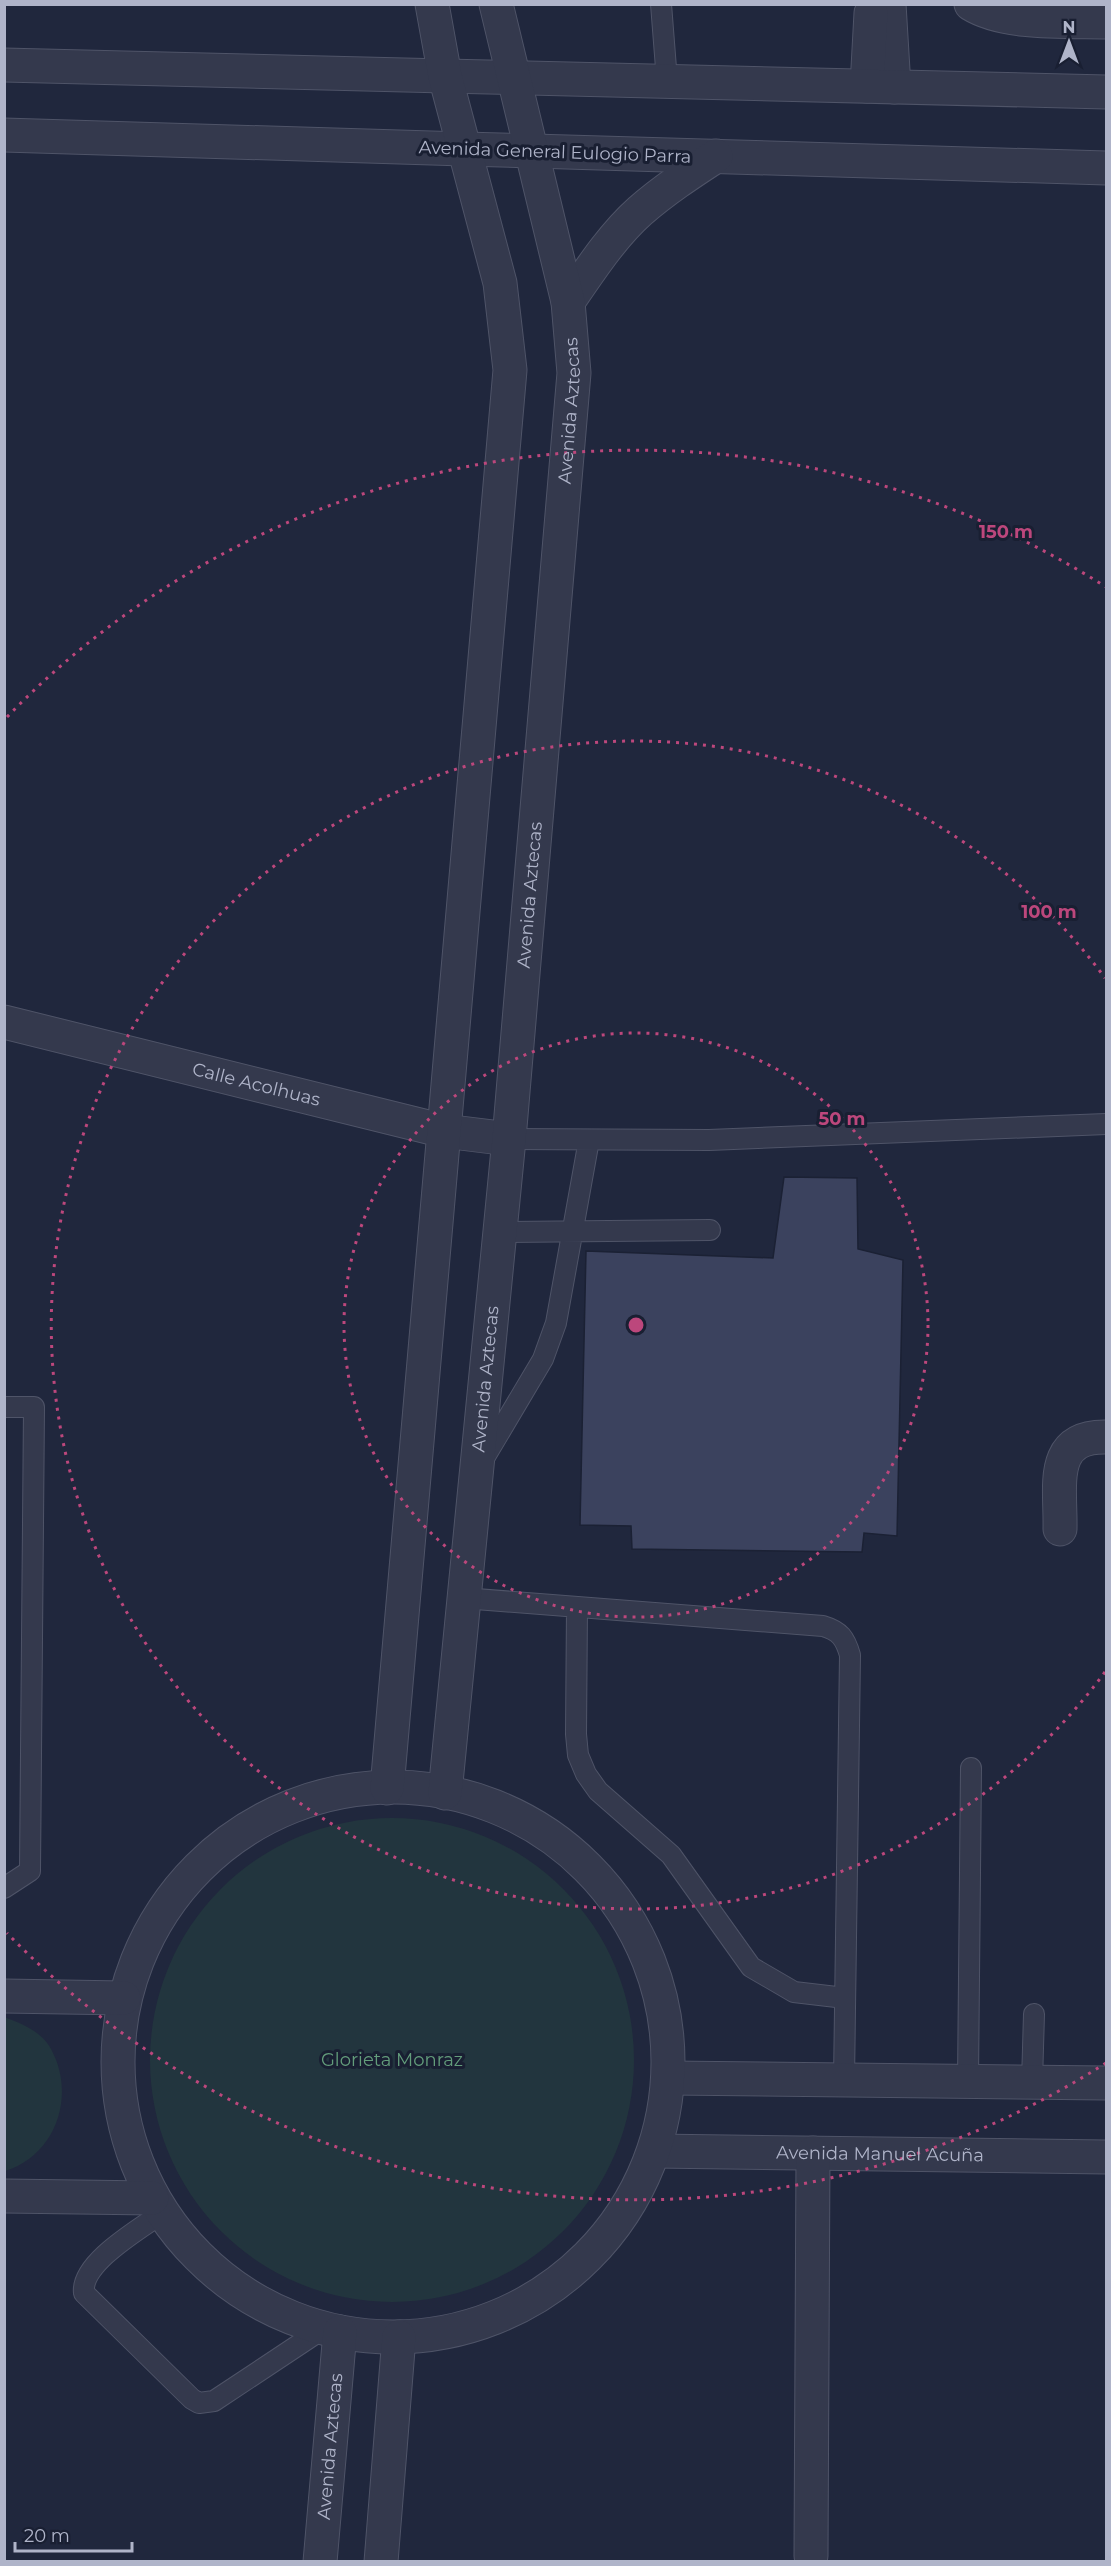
<svg xmlns="http://www.w3.org/2000/svg" width="1111" height="2566" font-family="Montserrat,sans-serif">
<style>
.green{fill:#22353e}
.building{fill:#3b425e;stroke:#1b2134;stroke-width:1.5}
.lines{fill:none;stroke-linecap:round;stroke-linejoin:round}
.service-casing{stroke:#4f5468;stroke-width:22}
.minor-casing{stroke:#4f5468;stroke-width:35}
.tertiary-casing{stroke:#4f5468;stroke-width:35}
.service{stroke:#34394d;stroke-width:20}
.minor{stroke:#34394d;stroke-width:33}
.tertiary{stroke:#34394d;stroke-width:33}
.ring{fill:none;stroke:#bc477c;stroke-width:3;stroke-dasharray:3 6}
.labels{text-anchor:middle;stroke-width:6;stroke-linejoin:round;paint-order:stroke}
.street-label{font-size:18px;fill:#afb4c9;stroke:#191f32}
.park-label{font-size:18px;fill:#639d7b;stroke:#191f32}
.centre{fill:#bc477c;stroke:#191f32;stroke-width:3}
.ring-label{font-size:18px;text-anchor:middle;font-weight:bold;fill:#bc477c;stroke:#191f32;stroke-width:6;stroke-linejoin:round;paint-order:stroke}
</style>
<rect width="100%" height="100%" fill="#20273d"/>
<path class="green" d="M150 2060a242 242 0 1 1 484 0a242 242 0 1 1-484 0Z
M4 2017C23 2024 43 2032 52 2051 76 2097 55 2156 5 2171Z"/>
<path class="building" d="M784 1177 857 1178 858 1249 903 1260 897 1536 864 1533 862 1552 632 1549 631 1526 580 1525 586 1251 773 1258Z
M4 1420H6L4 1619Z"/>
<g class="lines">
<g class="service-casing">
<path id="service" d="M661 4 667 81
M509 1139 709 1140 1106 1124
M500 1232 710 1230
M4 1407H34L30 1871 4 1888
M483 1460 543 1359 556 1323 589 1140
M463 1598 823 1626C840 1631 845 1638 850 1655L844 2080
M577 1607 576 1734 578 1755 586 1774 598 1791 671 1855 751 1967 794 1992 845 1998
M968 2081 971 1768
M1032 2082 1034 2014
M162 2213C140 2229 80 2263 84 2293L192 2399 199 2403 214 2401 324 2328"/>
</g>
<g class="minor-casing">
<g id="minor">
<path d="M889 4 894 87"/>
<path d="M971 4C1005 25 1067 21 1106 22"/>
<path d="M4 65 445 76"/>
<path d="M867 86 871 13"/>
<path d="M4 135 464 149"/>
<path id="s1" d="M4 1022 444 1131 509 1139"/>
<path d="M1060 1529C1061 1486 1048 1436 1106 1437"/>
<path d="M669 2078 1106 2083"/>
<path id="s2" d="M654 2151 1106 2157"/>
<path d="M811 2556 813 2153"/>
</g>
</g>
<g class="tertiary-casing">
<g id="tertiary">
<path d="M445 76 1106 92"/>
<path d="M464 149 1106 168"/>
<path d="M568 302C590 270 612 236 640 211 664 190 690 173 716 156"/>
<circle cx="393" cy="2062" r="275"/>
<path d="M387 1788 510 370 500 283 445 76 432 4"/>
<path id="s3" d="M445 1793 509 1139 574 373 568 302 496 4"/>
<path d="M4 1996 124 1998"/>
<path d="M4 2196 152 2198"/>
<path id="s4" d="M320 2562 340 2332"/>
<path d="M381 2562 399 2337"/>
</g>
</g>
<use href="#service" class="service"/>
<use href="#minor" class="minor"/>
<use href="#tertiary" class="tertiary"/>
</g>
<g class="ring">
<circle cx="636" cy="1325" r="292"/>
<path d="M1105 1672A584 584 0 1 1 1105 978"/>
<path d="M1106 2063A875 875 0 0 1 7 1933M7 717A875 875 0 0 1 1106 587"/>
</g>
<g class="labels">
<g class="street-label">
<text transform="translate(555 152) rotate(2)" y="6">Avenida General Eulogio Parra</text>
<text dy="6" stroke="none"><textPath href="#s3" startOffset="1388">Avenida Aztecas</textPath></text>
<text dy="6" stroke="none"><textPath href="#s3" startOffset="902">Avenida Aztecas</textPath></text>
<text dy="6" stroke="none"><textPath href="#s1" startOffset="260">Calle Acolhuas</textPath></text>
<text dy="6" stroke="none"><textPath href="#s3" startOffset="416">Avenida Aztecas</textPath></text>
<text dy="6" stroke="none"><textPath href="#s2" startOffset="226">Avenida Manuel Acuña</textPath></text>
<text dy="6" stroke="none"><textPath href="#s4" startOffset="116">Avenida Aztecas</textPath></text>
</g>
<g class="park-label">
<text x="392" y="2066">Glorieta Monraz</text>
</g>
</g>
<circle cx="636" cy="1325" r="9" class="centre"/>
<g class="ring-label">
<text x="1006" y="538">150 m</text>
<text x="1049" y="918">100 m</text>
<text x="842" y="1125">50 m</text>
</g>
<rect width="1111" height="2566" fill="none" stroke="#afb4c9" stroke-width="12"/>
<g transform="translate(1069 42)" stroke="#191f32" stroke-width="4.5" paint-order="stroke">
<path d="M0-4.5L10 22L0 15L-10 22Z" fill="#afb4c9"/>
<text y="-9" font-size="16" font-weight="bold" text-anchor="middle" fill="#afb4c9">N</text>
</g>
<path d="M15 2542v9h117v-9" fill="none" stroke="#afb4c9" stroke-width="3"/>
<text x="24" y="2542" font-size="18" fill="#afb4c9" stroke="#191f32" stroke-width="4.5" paint-order="stroke">20 m</text>
</svg>
